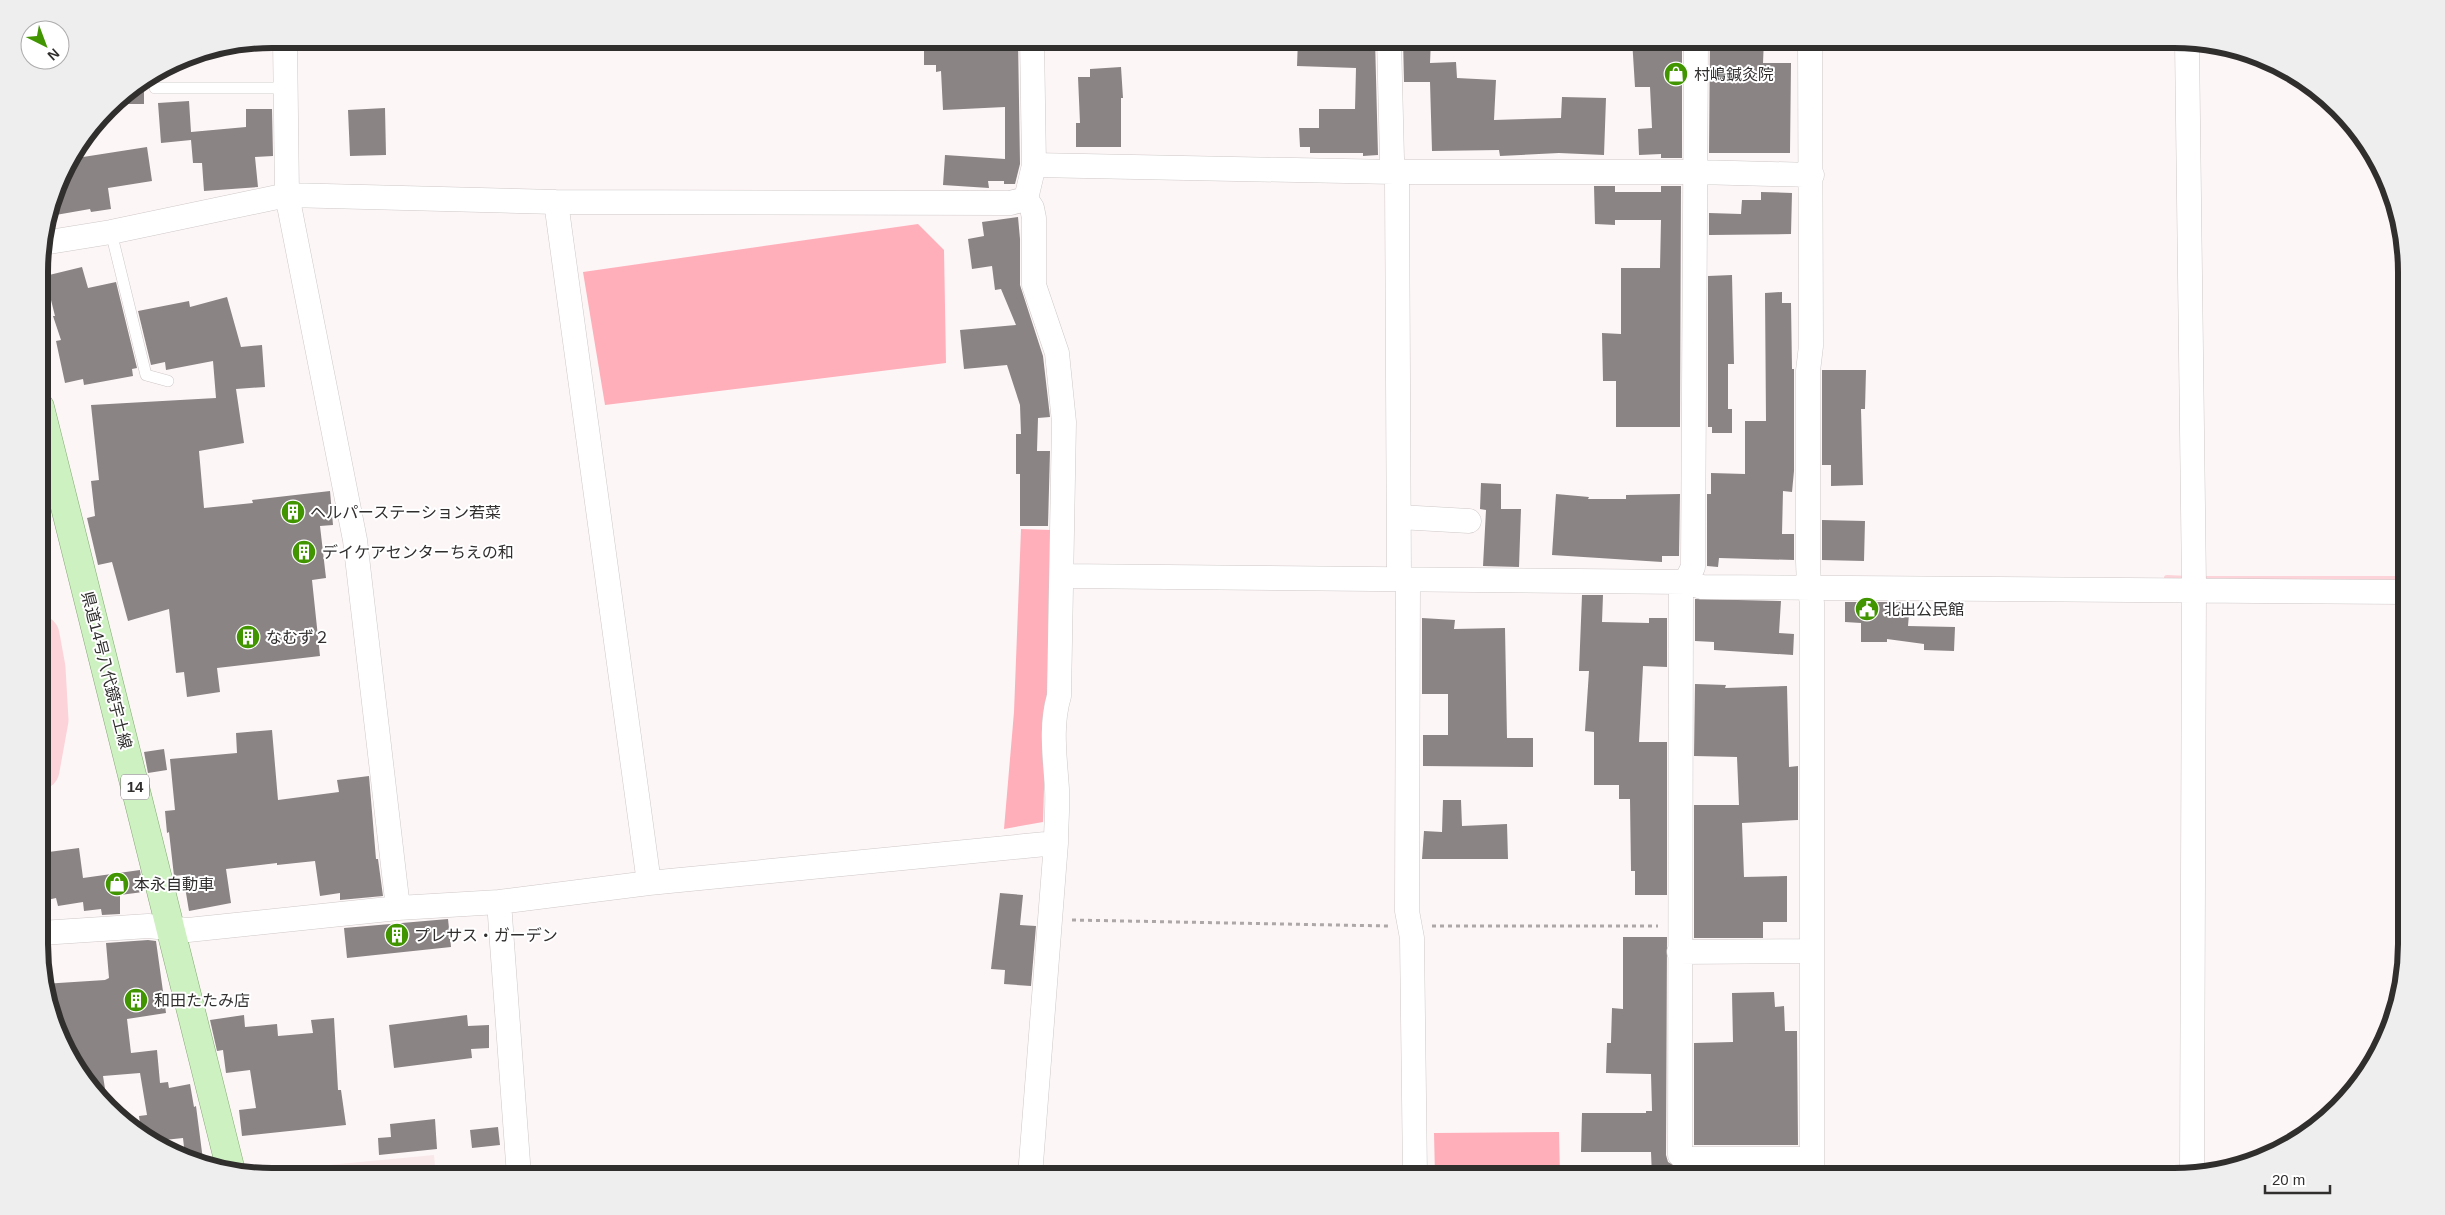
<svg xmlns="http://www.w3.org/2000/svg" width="2445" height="1215" font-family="Arial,'Noto Sans JP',sans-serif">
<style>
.built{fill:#f8e8ea}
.green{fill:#ffafba}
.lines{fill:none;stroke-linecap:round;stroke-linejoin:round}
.stream{stroke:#fbd3d8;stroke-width:6}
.river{stroke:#fbd3d8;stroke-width:39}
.building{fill:#8b8485}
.lane-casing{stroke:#cfc8c8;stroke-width:12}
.street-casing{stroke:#cfc8c8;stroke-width:25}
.primary-casing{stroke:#82a772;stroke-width:29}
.path{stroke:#ada7a8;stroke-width:3;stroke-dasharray:4 4;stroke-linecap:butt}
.lane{stroke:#fff;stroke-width:11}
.street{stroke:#fff;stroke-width:24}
.primary{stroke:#cef1c1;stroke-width:28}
.labels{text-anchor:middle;stroke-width:4;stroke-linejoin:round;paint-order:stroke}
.shield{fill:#fff;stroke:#6f6d6d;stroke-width:1}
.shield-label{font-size:15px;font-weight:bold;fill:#312e2e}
.poi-label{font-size:16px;fill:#312e2e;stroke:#fff;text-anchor:start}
.street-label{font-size:16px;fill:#312e2e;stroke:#fff}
.rim{fill:none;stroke:#312e2e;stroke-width:6}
</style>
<rect width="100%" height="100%" fill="#fdf6f7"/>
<path class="built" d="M434 1155 436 1176H272L253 1172Z"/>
<path class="green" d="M918 224 944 250 946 363 605 405 583 272Z
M1021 529 1052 530 1043 822 1004 829 1014 712Z
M1559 1132 1560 1176H1435L1434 1133Z"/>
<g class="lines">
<path class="stream" d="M2167 578 2189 579
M2199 579H2405"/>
<path class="river" d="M40 635 46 668 49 720 40 770"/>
</g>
<path class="building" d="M924 39H959V45H1001V39H1018L1020 164 1015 184H1004V181H988L989 188 943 185 945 155 1005 159V107L943 110 941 71 936 72V65H924Z
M1298 39H1375L1378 155 1363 156V153H1310V147H1300L1299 128H1319V109H1355L1356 68 1297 66Z
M1403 39H1431L1430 63 1456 62 1457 78 1496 80 1494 120 1561 118 1562 97 1606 98 1604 155 1559 153 1500 156 1499 150 1432 151 1430 82H1404Z
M1632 39H1682V158H1661V154L1639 155 1638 129 1652 128 1650 87H1635Z
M1710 39H1764L1763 63H1791L1790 153H1709Z
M1121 67 1123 98H1121V147H1076V123H1080L1078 77H1090V69Z
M144 81V104H112L118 97Z
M189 101 191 132 246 127V109H272L273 156 255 157 258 187 204 191 202 163H193L191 140 161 143 158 103Z
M385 108 386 155 350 156 348 110Z
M83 142V157L147 147 152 181 108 188 111 209 91 212 90 209 50 216 63 169Z
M1594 186H1615V192H1661V186H1681L1680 427H1616V381H1603L1602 333 1621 334V268H1660L1661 220H1615V225L1595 224Z
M1761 192 1792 193 1791 234 1709 235V213L1741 214 1742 200H1761Z
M1018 217 1020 239V285L1043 356 1050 417 1038 418 1037 451H1050L1048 526H1020V474H1016V434H1021L1020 405 1007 365 964 369 960 330 1016 325 1001 289 995 290 992 266 972 269 968 239 984 236 982 222Z
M82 267 88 288 116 282 137 368 132 369 133 376 84 385 83 379 65 383 56 341 61 340 53 316H55L45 276Z
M1732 275 1734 364H1728V409H1732V433H1712V427H1708V276Z
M1782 292V303H1791L1792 369H1794V471L1792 492 1783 491 1782 534H1794V560L1719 558 1718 567 1707 566V494H1711V473L1745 474V421H1766L1765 293Z
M227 297 241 347 262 345 265 387 236 389 244 443 199 451 204 508 253 503 252 500 330 491 333 525 320 526 326 578 312 580 320 656 217 668 220 692 187 697 184 672 176 673 169 609 128 621 112 562 98 565 87 518 95 516 91 481 99 480 91 405 216 398 213 361 166 370 165 362 151 365 138 311 189 301 190 307Z
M1822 370H1866L1865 409H1861L1863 485 1831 486V465H1822Z
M1481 483 1501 484V509H1521L1519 567 1483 566 1486 510 1480 509Z
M1556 494 1589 497 1588 499H1626V495L1680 494 1679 556H1662V562L1552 555Z
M1822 520 1865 521 1864 561 1822 560Z
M1582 595H1603L1602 622 1649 623V618H1667V667L1643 666 1639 742H1667V895H1635V871H1631L1630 799H1619V785H1594V732L1585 731 1589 671H1579Z
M1695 599 1781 601 1779 633 1794 634 1793 655 1714 650V642L1695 641Z
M1845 602H1910L1908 626 1955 627 1954 651 1924 650V644L1887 639V642H1861V623L1845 622Z
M1422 618 1455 620 1454 629 1505 628 1507 738H1533V767L1423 766V735H1448V694H1422Z
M1695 684 1726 685 1725 688 1787 686 1789 767 1798 766V820L1742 823 1744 877 1787 876V922H1763V938H1694V805H1739L1737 757 1694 756Z
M272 730 278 800 339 792 337 780 369 776 376 859H378L383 896 340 900V893L320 896 315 861 277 865V863L226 869 231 903 189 911 183 875 174 876 169 832 167 833 165 811 175 810 170 759 237 753 236 733Z
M164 749 167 770 148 773 144 752Z
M1443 800H1461L1462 826 1507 824 1508 859H1422L1424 831 1442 832Z
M79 848 83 878 140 870 143 892 120 895V914L102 915 101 909 84 911 83 902 58 906 56 898 47 900 41 853Z
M1000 893 1023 895 1020 925 1036 926 1031 986 1004 984 1005 970 991 969Z
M448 919 451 947 347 958 344 928Z
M1623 937H1667L1666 1155 1668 1162 1687 1173H1773V1176H1652L1651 1152H1581L1582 1113H1646V1111H1652L1651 1074 1606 1073 1607 1043H1611L1612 1008 1623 1009Z
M148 940 156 941 166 1013 127 1019 131 1053 157 1050 160 1083 168 1082 169 1088 190 1084 194 1107 196 1106 203 1160 185 1156 183 1138 155 1141 141 1130 139 1116 147 1115 140 1073 103 1076 107 1101 87 1085 56 1032 43 984 105 980 109 978 106 943Z
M1774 992 1775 1007 1784 1006 1785 1031H1797L1798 1145H1694V1043L1733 1042 1732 993Z
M244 1015 245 1027 277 1024 278 1036 313 1033 311 1020 334 1018 338 1090H341L346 1125 242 1136 239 1110 256 1108 250 1070 226 1073 223 1050 217 1051 210 1020Z
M467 1015 468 1026 489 1025V1048L471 1049 472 1058 394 1068 389 1025Z
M435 1119 437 1149 379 1155 378 1138 391 1137 390 1124Z
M498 1127 500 1145 472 1148 470 1130Z"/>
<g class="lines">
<g class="lane-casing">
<path id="lane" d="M155 88H285
M111 232 146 375 168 381"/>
</g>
<g class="street-casing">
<path id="street" d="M285 39 287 195 355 540 398 908
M1389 39 1392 159 1397 180 1399 578
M1696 39 1693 567 1681 591 1680 1155 1687 1159H1811
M1810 39 1811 346 1808 371V561L1809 587 1812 603V1176
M2187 42 2194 585 2192 1175
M1034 165 1394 172H1697L1812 175
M1026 199 1032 208 1034 218V285L1057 353 1064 422 1059 696C1050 726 1055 758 1057 789 1058 806 1056 825 1056 843L1030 1176
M1026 199 1034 165 1032 39
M556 202 649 883
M43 243 111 232 287 195 556 202 1010 203 1026 199
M1399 517 1469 521
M1062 576 1686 582 1702 587 2405 592
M1408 579 1407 911 1412 938 1415 1176
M499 902 519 1176
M41 933 148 926 188 930 398 908 499 902 649 883 1056 843
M1679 952 1811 951"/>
</g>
<g class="primary-casing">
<path id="primary" d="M40 407 230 1167"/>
</g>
<path class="path" d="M1072 920 1388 926
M1432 926H1658"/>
<use href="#lane" class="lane"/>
<use href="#street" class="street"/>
<use href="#primary" class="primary"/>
</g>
<defs>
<g id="shop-disc" transform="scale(1.25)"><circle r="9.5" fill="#419500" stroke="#fff"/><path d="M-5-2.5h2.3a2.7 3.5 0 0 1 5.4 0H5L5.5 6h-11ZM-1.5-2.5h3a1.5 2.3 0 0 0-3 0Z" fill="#fff"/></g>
<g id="building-disc" transform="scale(1.25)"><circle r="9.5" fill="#419500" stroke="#fff"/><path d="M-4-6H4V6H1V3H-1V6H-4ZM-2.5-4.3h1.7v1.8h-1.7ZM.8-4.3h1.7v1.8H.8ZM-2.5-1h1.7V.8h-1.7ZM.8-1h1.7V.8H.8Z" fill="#fff"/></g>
<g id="civic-disc" transform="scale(1.25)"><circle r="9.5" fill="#419500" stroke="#fff"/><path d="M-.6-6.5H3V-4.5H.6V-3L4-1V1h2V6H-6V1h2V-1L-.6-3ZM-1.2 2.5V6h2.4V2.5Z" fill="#fff"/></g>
</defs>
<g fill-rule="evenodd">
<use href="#shop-disc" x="1676" y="74"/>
<use href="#building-disc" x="293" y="512"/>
<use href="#building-disc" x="304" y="552"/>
<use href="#civic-disc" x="1867" y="609"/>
<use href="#building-disc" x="248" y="637"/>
<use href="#shop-disc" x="117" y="884"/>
<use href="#building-disc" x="397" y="935"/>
<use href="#building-disc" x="136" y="1000"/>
</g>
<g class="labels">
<rect class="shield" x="121" y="774.5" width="28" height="25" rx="4"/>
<g class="shield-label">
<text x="135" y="792">14</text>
</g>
<g class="poi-label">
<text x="1694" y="80">村嶋鍼灸院</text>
<text x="310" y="518">ヘルパーステーション若菜</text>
<text x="322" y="558">デイケアセンターちえの和</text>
<text x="1884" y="615">北出公民館</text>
<text x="266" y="643">なむず２</text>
<text x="134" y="890">本永自動車</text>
<text x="414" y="941">プレサス・ガーデン</text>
<text x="154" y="1006">和田たたみ店</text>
</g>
<g class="street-label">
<text transform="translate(107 670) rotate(76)" y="6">県道14号八代鏡宇土線</text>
</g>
</g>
<path d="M0 0H2445V1215H0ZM272 48H2174A224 224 0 0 1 2398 272V944A224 224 0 0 1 2174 1168H272A224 224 0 0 1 48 944V272A224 224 0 0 1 272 48Z" fill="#efeeee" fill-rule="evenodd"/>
<path class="rim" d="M272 48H2174A224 224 0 0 1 2398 272V944A224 224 0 0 1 2174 1168H272A224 224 0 0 1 48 944V272A224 224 0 0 1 272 48Z"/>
<g transform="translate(45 45) rotate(138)"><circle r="24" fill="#ffffff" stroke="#adabab"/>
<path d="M0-4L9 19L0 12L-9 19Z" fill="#419500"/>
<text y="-8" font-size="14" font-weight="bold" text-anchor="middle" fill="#312e2e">N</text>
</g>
<path d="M2265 1185v8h65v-8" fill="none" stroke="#312e2e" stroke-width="2.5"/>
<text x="2272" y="1185" font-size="15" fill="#312e2e" stroke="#ffffff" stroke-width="4" paint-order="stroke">20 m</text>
</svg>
